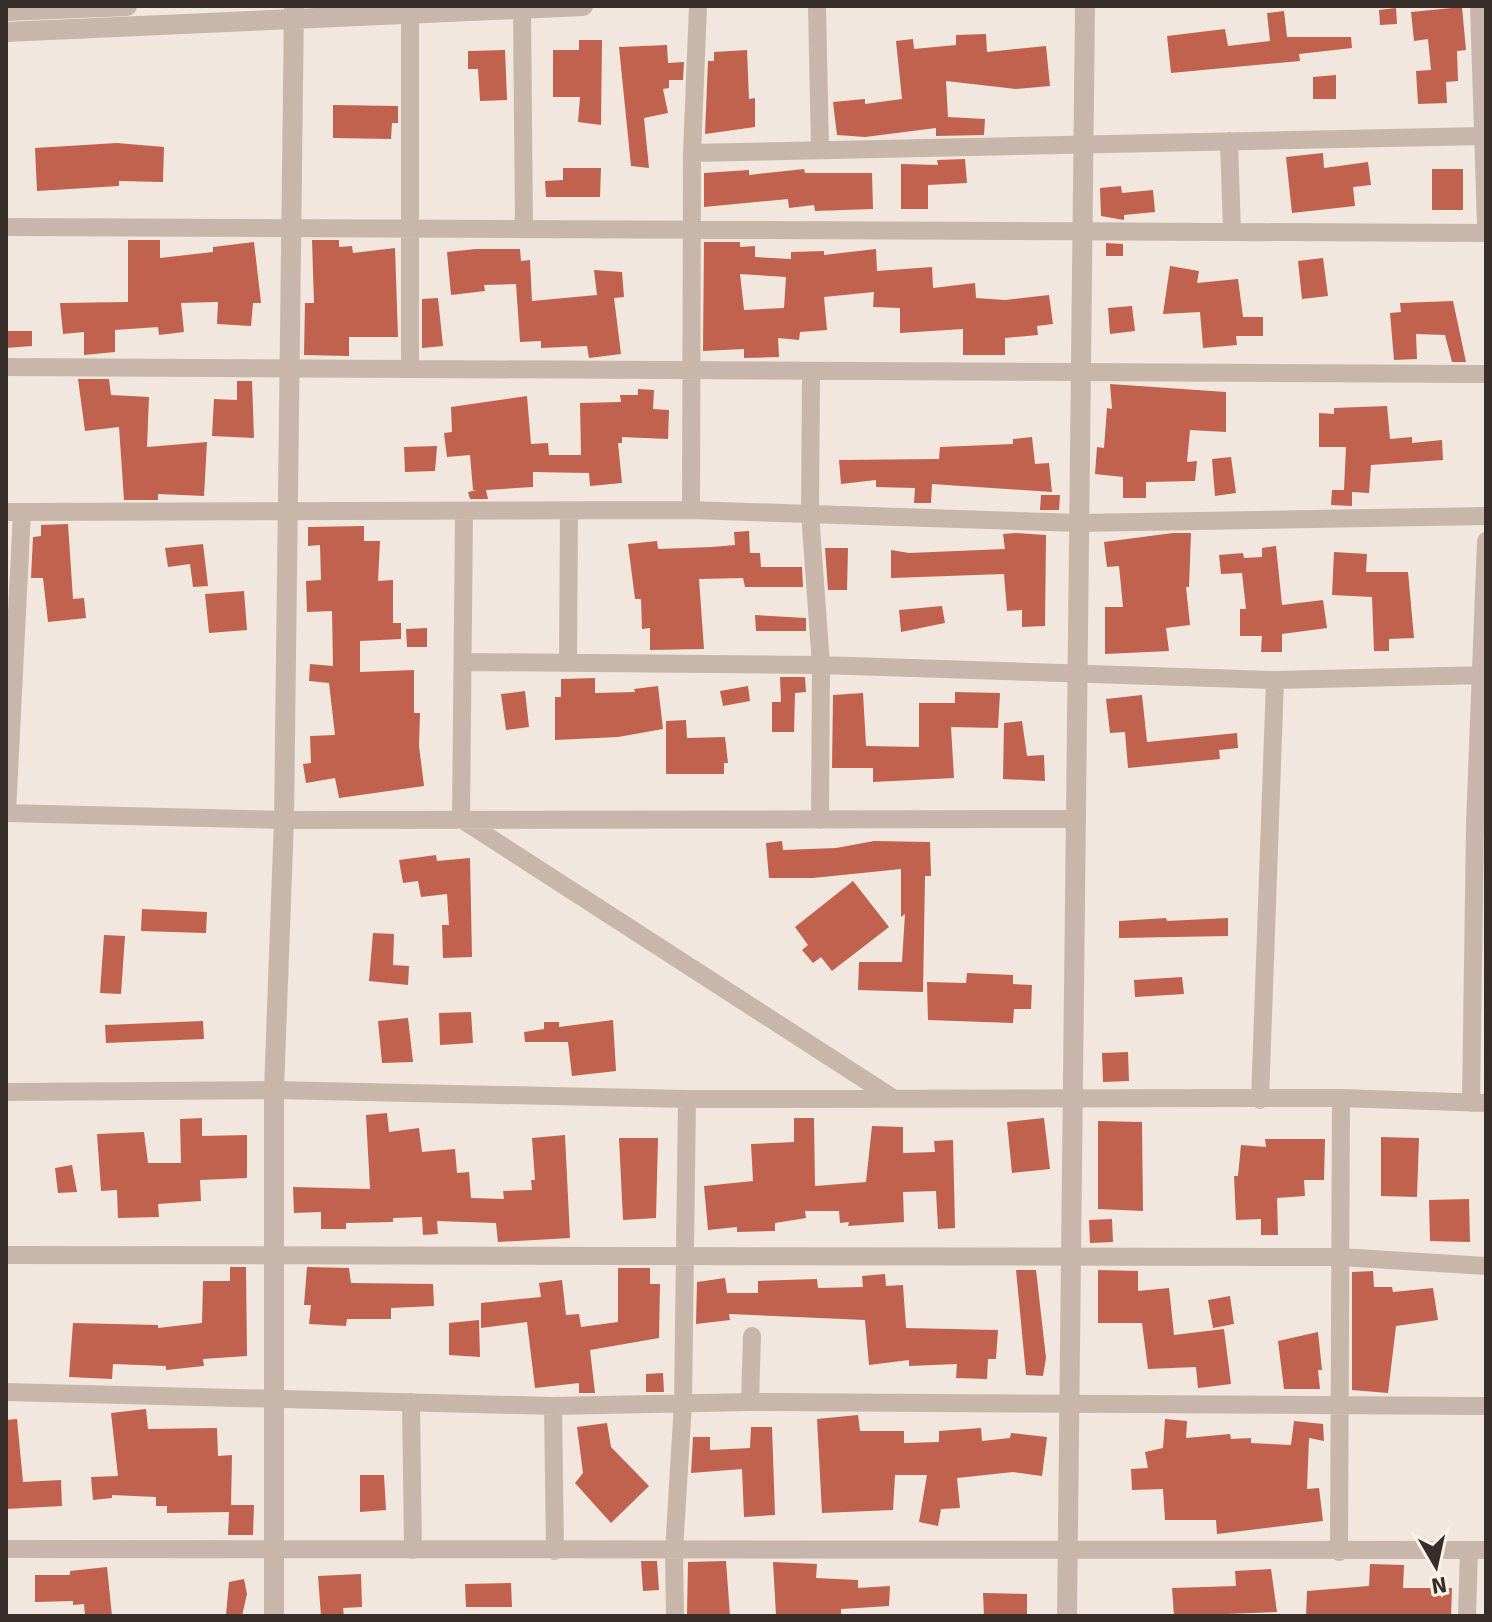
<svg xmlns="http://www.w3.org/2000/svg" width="1492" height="1622" font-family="Signika,sans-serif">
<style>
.building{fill:#c0624d;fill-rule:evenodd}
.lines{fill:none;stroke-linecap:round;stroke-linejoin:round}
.minor{stroke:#c9b6aa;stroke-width:18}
.tertiary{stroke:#c9b6aa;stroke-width:20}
</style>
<rect width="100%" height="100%" fill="#f1e7de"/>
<path class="building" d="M1462 7 1466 50 1457 51 1458 81 1446 82 1447 103 1418 104 1416 71 1431 70 1428 39 1414 41 1411 12Z
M1396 8 1397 24 1380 25 1379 10Z
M1284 11 1287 37H1351L1352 48 1299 54 1300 61 1171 73 1167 36 1225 29 1228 46 1270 41 1267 13Z
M986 34 987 52 1046 46 1050 86 1016 89 946 81 948 117 985 119 984 135 936 136V128L865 137 837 135 833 102 865 99V104L902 99 896 41 913 39 914 49 956 45V35Z
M579 40H602L601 125 578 122 580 97H553V50H579Z
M667 45 668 63 684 62 683 80H669V88L663 89 668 113 644 118 649 168 631 166 619 47Z
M505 50 507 100 480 101 478 69H468V51Z
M747 50 749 99 755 98V127L705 134 708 61H714V52Z
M1336 75V99H1313V77Z
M333 105 398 106V123H392L391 139 333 138Z
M117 143 164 147 163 182 119 181V186L37 191 35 148Z
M1323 153 1324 168 1368 162 1371 185 1353 187 1355 206 1292 213 1286 157Z
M965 159 967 183 928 185V209H901V164L938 165 937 160Z
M563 168H601L600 197H546L545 181 563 180Z
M804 169 805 173H872L873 209 815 211 814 205 789 208 788 199 704 207V173L749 170V175Z
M1432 169H1463V210H1432Z
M1121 186 1122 193 1153 190 1155 212 1124 215V220L1101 216 1100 188Z
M128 240H160V258L213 252V247L254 242 261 303H253L251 326 217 324 218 302 181 303 184 332 159 335 158 327 115 330V352L84 355V332L63 334 60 303 128 302Z
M312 240H339V247L352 246 353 253 395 248 398 337H349V356L304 355 305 303H314Z
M704 242H740V247L755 246V257L791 259V252L824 251V255L876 249 877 271 932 267 933 288 975 283 976 298 1005 300 1049 295 1053 324 1037 326 1038 335 1005 338V355H963V329L900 333V308L873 307 874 292 824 297 827 330 800 332 799 340 778 338 779 357 744 358V349L703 351ZM740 274 786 277 784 308 744 310Z
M1106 243 1123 244V256H1106Z
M476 249H520L521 261 530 260 532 301 597 295 594 270 622 272 624 297 614 298 621 354 589 358 587 346 541 348V341L520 342 516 284 484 285 485 291 451 295 447 252Z
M1323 258 1328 296 1302 299 1298 261Z
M1170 266 1199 271 1197 283 1238 279 1243 317H1263V336H1236L1237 345 1203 348 1200 312 1163 314Z
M438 298 443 346 422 348V299Z
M1453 301 1466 362H1452L1445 335 1416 334 1417 359 1394 360 1390 313 1401 312 1400 303Z
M1132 306 1135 331 1110 334 1108 308Z
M6 331H32V346L6 348Z
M78 379H109L111 395 149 397 147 447 207 442 204 496 158 494V500H124L119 427 85 431Z
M237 381H252L254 438 212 436 214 399 237 400Z
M1110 384 1226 392V432L1190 430 1187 462 1197 461 1195 481 1146 482V498H1123V477L1095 474 1097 447 1104 448 1107 408 1112 409Z
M638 389 654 390 653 409 669 410 668 439 622 437V443H618L622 483 590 486 589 473 533 472V487L486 490 488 499H470L468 492 477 490H473L470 455 447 457 444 433 452 432 451 407 527 396 531 444 548 443 549 455H581L580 403 621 402 620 395H638Z
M1387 406 1390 439 1412 437V443L1442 440 1443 460 1371 465 1369 493 1352 492V506L1331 505 1332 490H1344L1346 447H1319V413L1334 414V408Z
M1032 437 1035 464 1049 463 1052 492 932 484 931 503H914L915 488 876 487V480L841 484 839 460 939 459 940 447 1013 444V439Z
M437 446 435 471 405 472 404 447Z
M1231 457 1236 493 1215 496 1212 459Z
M1041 495H1060L1059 510H1040Z
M68 524 73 599 84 598 86 618 48 622 43 578H31L33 537 41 536V525Z
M364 526V541H380L378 581 393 580V623H401V639L360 641V672L414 670V713H420L419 746 424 786 339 798 335 778 306 783 303 764 311 763 310 736 335 735 329 683 309 681 310 664 333 666 332 611 307 612 306 581 321 580 320 545 308 546V527Z
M749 531 750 553H760L761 567H802L803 587H745L743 578 699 579 704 649 650 650V628L642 629 641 599H635L628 544 657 541 658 549 712 547 735 545 734 532Z
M1016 533 1046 535 1045 626 1022 627V610L1007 611 1004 574 891 578V550L909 553 1005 549 1003 534Z
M1173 533H1191L1189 587H1186L1190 625 1166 628 1169 651 1105 654V607H1123L1119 566 1107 567 1104 542Z
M203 544 208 586 193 587 190 564 168 567 165 548Z
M1276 546 1282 605 1323 600 1327 628 1282 634V652H1261L1262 636H1240V609H1246L1242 573 1221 574 1219 555 1243 553 1244 558 1262 557V548Z
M825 548H848L847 590H828Z
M1334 552 1367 554 1366 572H1408L1414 638 1389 639V651H1374L1372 597 1332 595Z
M244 591 247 630 209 633 205 594Z
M942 606 945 623 901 632 899 610Z
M755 615 806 618V631H756Z
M427 628V647H407L406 629Z
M780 677H805L806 692 795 693 794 732H772V702H781Z
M595 678V693L635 692 634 689 658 686 663 729 618 737 555 740V697H561V679Z
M748 686 750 701 723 706 720 691Z
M525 691 529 727 506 730 501 694Z
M955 692 1000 693 998 728 951 727 954 778 873 782V768H832L833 695 863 693 866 746 919 747V703H955Z
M1142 695 1147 742 1237 733 1238 748 1219 750 1220 759 1128 768 1125 732 1110 733 1106 699Z
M686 720 687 738 725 737 728 763H724V774H666V721Z
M1022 721 1027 756 1044 755 1045 781 1003 779 1004 723Z
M782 841 783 850 836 848 874 841 930 842 931 876H925L923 992 858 990 859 962H902L905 914 901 917V869L813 878H769L766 843Z
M436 855 437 861 470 858 472 957 443 958 442 925H449L447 894 421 897 418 881 403 883 399 860Z
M853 881 889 927 832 971 821 957 813 963 802 950 808 945 795 927Z
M142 909 207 912 206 933 141 931Z
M1166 918 1167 921 1228 918V936L1119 938V921Z
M373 933 394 934 393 965 409 966 408 985 369 981Z
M104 935 125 936 121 994 100 993Z
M967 973 1013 975V984L1032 985 1031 1009H1014L1013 1023 928 1020 927 982 966 983Z
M1182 977 1184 994 1135 997 1134 980Z
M471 1012 473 1043 440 1045 439 1013Z
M408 1018 413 1062 382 1063 378 1021Z
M613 1020 616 1071 572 1076 568 1042H525L524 1032 544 1029V1022H559V1027Z
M203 1021 204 1039 106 1043 105 1025Z
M1128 1052 1129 1081 1103 1082 1102 1053Z
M387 1113 389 1132 419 1128 422 1152 455 1149 457 1173 469 1172 471 1198 504 1199 503 1191 532 1190 531 1180H535L532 1138 565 1135 570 1238 498 1242 496 1223 437 1221 438 1234 423 1235 422 1217 393 1218V1222L346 1223V1229H321V1212L294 1213 293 1187 370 1189 366 1115Z
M202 1118V1136L247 1135V1178L200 1180 201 1201 158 1204 159 1217 118 1218 117 1190 101 1191 97 1134 144 1132 148 1163H181L180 1119Z
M794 1118H814L815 1186 866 1182 872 1126 903 1127V1153L935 1152 934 1141 953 1140 955 1228 938 1229 936 1191 903 1192 904 1222 848 1226 849 1222 840 1223 839 1211H805L806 1218 775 1223V1231L737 1232V1227L708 1230 704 1186 753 1181 751 1144 794 1142Z
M1044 1118 1050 1169 1012 1173 1007 1122Z
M1098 1121 1142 1122 1143 1211 1098 1209Z
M1381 1137 1419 1138 1417 1197 1381 1196Z
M619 1138H658L656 1218 623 1220Z
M1265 1139H1325L1324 1180H1304L1305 1196 1277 1198 1278 1235H1261V1219L1236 1220 1234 1176H1238L1241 1145 1266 1147Z
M72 1165 77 1192 58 1193 55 1168Z
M1469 1199 1470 1242 1430 1241 1429 1200Z
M1112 1219 1113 1242 1090 1243 1089 1220Z
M230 1267H246L247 1356 203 1359 204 1366 166 1370V1366L113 1364 112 1379 69 1377 73 1323 158 1325V1328L202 1323 203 1281H230Z
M307 1267 349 1268 351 1283 433 1284 434 1306 391 1308V1319H347L346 1326 309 1324 311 1305H304Z
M618 1268H650V1284H660L659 1338 590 1350 595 1393H579V1383L535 1388 527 1322 481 1328V1303L541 1297 539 1283 562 1280 566 1315 579 1314 581 1327 618 1322Z
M1016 1270H1036L1046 1358 1043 1376 1026 1375Z
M1098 1270 1138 1271V1291L1169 1288 1174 1335 1224 1329 1231 1384 1198 1388 1196 1367 1148 1369 1142 1323H1098Z
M1373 1271 1374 1287H1392L1393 1292 1433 1288 1438 1320 1396 1326 1388 1393 1352 1390V1272Z
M885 1274 886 1286 903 1285 906 1328 998 1330 996 1359H988L987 1379 956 1378 957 1364 909 1366V1360L869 1365 865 1320 729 1314 730 1320 696 1324 697 1282 725 1278 727 1293H758V1281L817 1279 818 1288 863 1287 862 1276Z
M1230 1296 1234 1324 1213 1328 1208 1300Z
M479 1320 480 1357 449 1355V1323Z
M1318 1332 1322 1370H1318L1320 1389H1284L1278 1341Z
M663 1373 664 1392H646V1374Z
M146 1409 148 1429 217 1428 218 1456 232 1455 231 1505H254L253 1535H228L229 1512 167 1513V1506H156V1497L112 1495V1498L93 1500 91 1477 118 1476 111 1413Z
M858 1415 860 1431H904V1443L939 1442V1431L981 1428 982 1441 1010 1438 1011 1433 1047 1437 1042 1476 1013 1472 957 1478 960 1508 941 1509 938 1526 919 1522 927 1475H895L893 1510 822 1513 817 1419Z
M17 1419 23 1482 61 1480 62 1506 6 1509V1420Z
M1165 1419 1187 1421 1186 1438 1230 1434 1231 1439 1251 1438V1443L1291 1445 1294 1421 1323 1424 1324 1441 1309 1438 1307 1489 1319 1488 1323 1521 1217 1534 1216 1520H1165L1163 1489 1132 1490 1131 1469 1148 1468 1145 1452 1163 1448Z
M607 1423 611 1447 649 1486 611 1523 575 1483 583 1473 577 1427Z
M751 1427H772L775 1515 744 1517 742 1469 691 1473 693 1437H710V1450L750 1448Z
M360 1475H384L386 1510 360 1512Z
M641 1561H657L659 1590 643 1591Z
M726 1561 730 1616H687L688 1562Z
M773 1562 817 1564 816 1578 858 1580V1588L890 1586 889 1606 841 1609V1616L776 1615Z
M1370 1564 1404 1565 1403 1588H1452L1451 1616H1306L1307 1591 1369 1586Z
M107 1567 112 1616H85L84 1604 73 1605V1601L35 1602V1575H70V1571Z
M1271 1569 1277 1612 1174 1616 1172 1588 1236 1586 1235 1571Z
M361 1574 362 1607 343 1608 344 1616H321L318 1576Z
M244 1579 247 1594 242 1616 226 1615 229 1582Z
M511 1583 512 1607H466L465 1584Z
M983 1593 1027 1594V1616H984Z"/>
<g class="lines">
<path class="minor" d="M817 6 820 150
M1479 6 1486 225
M522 9 524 229
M410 15V369
M1229 141 1232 232
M692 153 1482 136
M6 227 1486 233
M6 367 1486 374
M811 373 810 513 821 665 820 820
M691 510 692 153 698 6
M6 512 691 510 1079 523 1486 516
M464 512 461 819 893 1098
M568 661 569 511
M464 662 821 665 1275 680 1486 675
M6 813 284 820 1076 819
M7 813 22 512
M6 1092 274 1090 687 1099 1341 1098 1486 1103
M1260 1100 1275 680
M1471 1103 1475 824 1486 541
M6 1255 1340 1257 1486 1266
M6 1392 553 1406 750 1402 1486 1406
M411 1402 413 1550
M750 1402 752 1336
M553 1406 555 1551
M6 1549 1486 1550
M1339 1552 1341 1098
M675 1616 674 1551 683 1403 687 1099
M1467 1616 1469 1550"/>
<path class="tertiary" d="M6 11 127 6
M6 32 583 6
M274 1616V1090L284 820 294 6
M1067 1616 1085 6"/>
</g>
<rect width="1492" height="1622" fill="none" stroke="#372d29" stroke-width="16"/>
<g transform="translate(1436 1566) rotate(171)" stroke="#f9f1ea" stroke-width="6" paint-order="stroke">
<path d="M0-6L14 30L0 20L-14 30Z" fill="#372d29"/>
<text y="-12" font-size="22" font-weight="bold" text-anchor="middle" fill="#372d29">N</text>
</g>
</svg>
